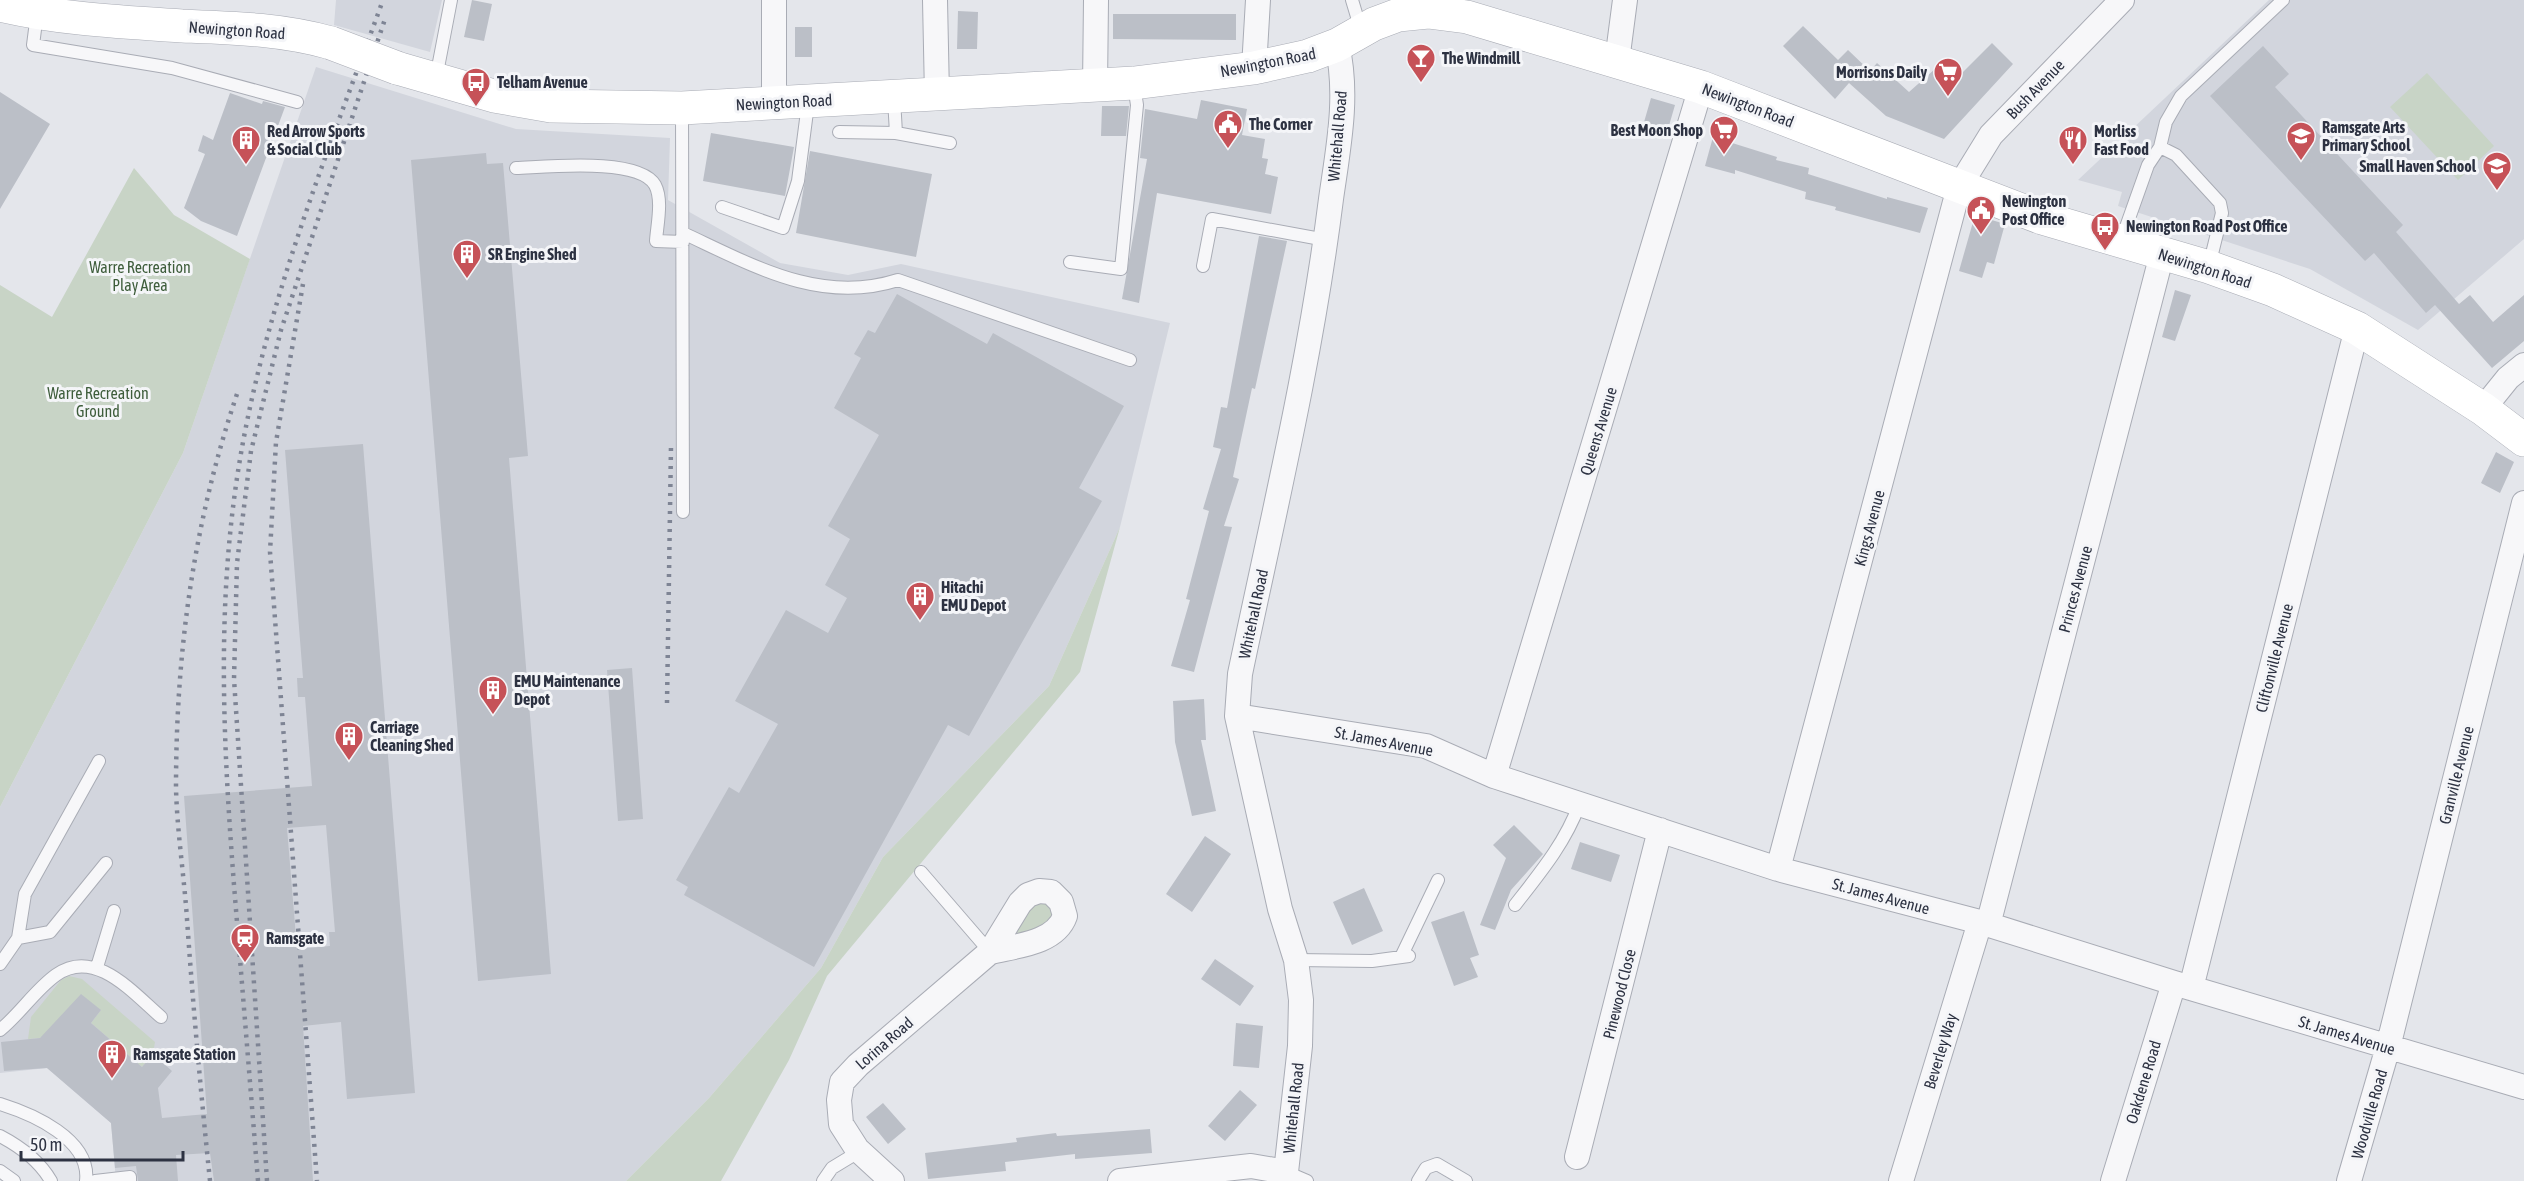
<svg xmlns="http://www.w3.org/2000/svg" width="2524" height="1181" font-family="'Asap Condensed',sans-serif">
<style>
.built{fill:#d2d5dd}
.green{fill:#c8d4c6}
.building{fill:#bbbfc7;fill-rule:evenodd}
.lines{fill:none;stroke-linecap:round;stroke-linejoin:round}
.lane-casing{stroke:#a9acb5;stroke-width:14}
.street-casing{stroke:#a9acb5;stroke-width:26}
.secondary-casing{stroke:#a9acb5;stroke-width:34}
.lane{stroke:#f7f7f9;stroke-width:12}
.street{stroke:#f7f7f9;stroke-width:24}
.secondary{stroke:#fff;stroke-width:33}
.rail{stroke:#7e8494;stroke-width:4.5;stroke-dasharray:3 6;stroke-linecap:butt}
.secondary-bridge-casing{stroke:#a9acb5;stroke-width:34;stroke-linecap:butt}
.secondary-bridge{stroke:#fff;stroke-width:33}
.labels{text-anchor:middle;stroke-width:6;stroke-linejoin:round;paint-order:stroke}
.street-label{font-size:16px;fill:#2d3242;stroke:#f4f5f8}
.poi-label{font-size:16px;font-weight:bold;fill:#2d3242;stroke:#f4f5f8;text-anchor:start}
.park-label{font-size:16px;fill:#3e5d3b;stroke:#f4f5f8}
</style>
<rect width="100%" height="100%" fill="#e4e6eb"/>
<path class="built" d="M336 0H442L430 52 334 25Z
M2269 0H2524V239L2418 330 2310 269 2118 206 2122 192 2078 180Z
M316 67 516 129 670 138 668 200 780 263 848 275 901 264 1170 323 1120 527 1049 686 883 857 821 968 709 1098 626 1181H116L111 1123 47 1068 0 1073V807L183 453Z"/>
<path class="green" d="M2427 73 2494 146 2458 180 2390 107Z
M134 168 174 215 250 259 183 453 0 807V285L52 317Z
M1120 527 1080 672 827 976 789 1060 721 1181H626L709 1098 821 968 883 857 1049 686Z
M1048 898 1057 922 1003 942 1024 907Z
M69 976 82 979 155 1042 153 1054 142 1067 91 1023 101 1010 40 1038 28 1039 31 1017 61 980Z"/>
<path class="building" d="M472 0 492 4 484 41 464 37Z
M958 11 978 12 977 49H957Z
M1113 14H1236V40L1113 39Z
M1803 26 1838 60 1848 50 1870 71 1877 63 1909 92 1944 61 1960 75 1992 43 2013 64 1944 139 1886 116 1849 83 1835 99 1783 46Z
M795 27H812V57H795Z
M2263 46 2289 74 2275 87 2403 225 2396 232 2459 304 2470 295 2493 322 2524 295V341L2492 368 2435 305 2426 313 2374 253 2365 261 2210 96Z
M0 92 50 124 0 209Z
M230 93 262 104 263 101 285 107 237 236 201 221 184 208 205 154 198 151 203 135 213 140Z
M1651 98 1675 105 1666 136 1642 129Z
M1201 100 1247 109 1242 135 1265 139 1262 158 1268 159 1265 174 1278 177 1271 214 1157 193 1139 303 1122 299 1147 159 1140 158 1145 109 1197 119Z
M1102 106H1129L1126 136H1101Z
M711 133 794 147 785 196 703 181Z
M1713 137 1777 157 1776 160 1809 168 1808 174 1887 199V197L1928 208 1920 233 1835 210 1836 207 1805 199 1806 192 1735 170V174L1705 166Z
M810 151 932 174 916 257 796 233Z
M486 153 487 164 503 163 528 456 509 458 551 974 478 981 411 160Z
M1975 215 2005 224 1994 264 1987 262 1982 278 1959 271Z
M1259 236 1287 241 1255 389 1252 388 1233 477 1239 479 1224 526 1232 527 1194 672 1171 666 1190 600 1186 599 1209 511 1203 509 1221 449 1213 447 1221 407 1227 408Z
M2175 290 2191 295 2175 341 2162 337Z
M897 294 987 344 993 333 1124 406 1079 488 1102 501 969 736 948 725 814 967 684 895 688 887 676 880 729 787 739 793 778 724 735 701 786 610 828 633 847 598 825 585 850 539 828 526 879 435 834 408 861 358 854 354 868 330 875 333Z
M363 444 415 1093 347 1099 341 1022 303 1026 313 1181H214L210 1153 176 1155 178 1181H138L136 1166 115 1168 111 1123 47 1068 4 1071 1 1042 40 1038 81 994 101 1010 91 1023 142 1067 153 1054 172 1071 158 1088 162 1118 207 1114 184 796 312 786 305 697H298L297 678H303L285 450ZM326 825 335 932H329L330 946 297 949 287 828Z
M2496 452 2514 462 2500 493 2481 483Z
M632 668 643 819 618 821 607 670Z
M1204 699 1206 740H1201L1216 811 1192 816 1175 742 1173 701Z
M1514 825 1543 854 1511 890 1495 930 1480 925 1506 858 1493 845Z
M1205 836 1231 854 1192 912 1166 894Z
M1580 842 1620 855 1611 882 1571 869Z
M1364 888 1383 931 1352 945 1333 902Z
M1464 911 1479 955 1470 958 1478 977 1454 986 1431 922Z
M1215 959 1254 986 1240 1006 1201 979Z
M1236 1023 1263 1026 1259 1068 1233 1066Z
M1240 1090 1257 1105 1225 1141 1208 1126Z
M883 1103 906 1129 888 1144 866 1117Z
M1150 1129 1152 1153 1075 1159V1154L1005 1162 1006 1171 928 1179 925 1153 1017 1142 1016 1138 1056 1133 1057 1136Z"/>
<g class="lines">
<g class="lane-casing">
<path id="lane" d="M1352 0 1361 30
M37 14 33 45 172 68 297 102
M436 78 451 0
M894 99 896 133 950 143
M682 109 683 512
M839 132 896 133
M2160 147 2166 122 2181 96 2283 0
M516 168C546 167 639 157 655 185 663 200 657 225 656 241L683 242
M722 207 783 228 798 181 808 104
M683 233C752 265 820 305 898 280L1130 360
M2121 241 2148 165 2160 147 2176 155 2220 203 2222 213 2209 266
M1070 262 1121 269 1137 105 1134 85
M1203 266 1212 219 1326 240
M921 872 990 952
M1515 905C1540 873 1565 843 1579 805
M18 938 50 932 106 863
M1401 957 1438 880
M1296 960 1372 961 1409 956
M0 964 18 938 25 894 99 761
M97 967 114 911
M0 1030C20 1014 35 990 56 975 95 947 133 993 161 1017
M0 1104C32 1114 91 1139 86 1181
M0 1136C21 1147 39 1160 51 1181
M0 1171 14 1181
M1286 1172 1307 1181
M95 1181 130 1177V1181
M823 1181 832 1168 860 1151
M1418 1181 1426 1168 1437 1164 1466 1181"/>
</g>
<g class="street-casing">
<path id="street" d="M774 0V101
M935 0 937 95
M1617 61 1625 0
M1254 68 1258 0
M1095 87 1096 0
M2483 409 2508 378 2524 365
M1237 716 1426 746 1494 776 1778 869 1980 922 2174 983 2524 1087
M1494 776 1701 87
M1778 869 1959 187 1991 135 2122 0
M1988 925 2162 254
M2191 988 2357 328
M1577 1157 1660 830
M892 1181 857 1149 841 1124 839 1100 842 1082 858 1065 990 952 1020 903 1028 895 1039 891 1051 892 1061 902 1065 916C1055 944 1014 946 990 952
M1120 1181 1251 1166 1286 1172
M1285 1181 1300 1046 1301 1000 1296 960 1280 909 1237 716 1240 674C1273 516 1311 359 1331 199 1338 149 1349 96 1337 45
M1901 1181 1980 922
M2113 1181 2174 983
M2349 1181 2388 1047 2524 503"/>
</g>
<g class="secondary-casing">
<path id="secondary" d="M0 5C59 19 121 22 182 26 233 28 281 29 331 43
M397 68 494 96 551 106 682 108 1134 83 1254 68 1308 56 1337 45 1374 24 1398 15 1428 12 1467 17 1701 87 2042 218 2209 267 2273 290 2357 328 2483 409 2524 440"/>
</g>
<use href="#lane" class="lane"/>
<use href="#street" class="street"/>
<use href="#secondary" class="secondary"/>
<path class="rail" d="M303 284 276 442 270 552 317 1181
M667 703 671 446
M210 1181C201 1094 193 1006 187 919 184 875 177 831 176 788 176 649 194 521 238 391
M258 1181C250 1082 242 984 234 885 224 754 217 623 235 492 258 322 325 160 383 0
M267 1181 234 679 237 563 251 451 281 330 386 16"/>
<g class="secondary-bridge-casing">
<path id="secondary-bridge" d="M331 43 397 68"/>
</g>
<use href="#secondary-bridge" class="secondary-bridge"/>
</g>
<defs>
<g id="bar-pin" transform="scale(1.5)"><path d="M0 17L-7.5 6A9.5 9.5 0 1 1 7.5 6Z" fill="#c65258" stroke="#f4f5f8"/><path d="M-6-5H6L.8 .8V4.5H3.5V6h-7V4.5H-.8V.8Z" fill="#fff"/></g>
<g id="supermarket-pin" transform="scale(1.5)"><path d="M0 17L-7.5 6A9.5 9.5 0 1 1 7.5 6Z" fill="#c65258" stroke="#f4f5f8"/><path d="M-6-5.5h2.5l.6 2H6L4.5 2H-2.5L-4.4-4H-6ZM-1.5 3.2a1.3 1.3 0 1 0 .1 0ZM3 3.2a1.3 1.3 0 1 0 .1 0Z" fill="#fff"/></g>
<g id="bus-pin" transform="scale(1.5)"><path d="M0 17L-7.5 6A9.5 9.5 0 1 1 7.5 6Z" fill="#c65258" stroke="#f4f5f8"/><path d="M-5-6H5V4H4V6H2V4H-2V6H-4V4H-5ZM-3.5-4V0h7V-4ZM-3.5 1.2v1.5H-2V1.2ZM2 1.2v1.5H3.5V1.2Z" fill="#fff"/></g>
<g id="civic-pin" transform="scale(1.5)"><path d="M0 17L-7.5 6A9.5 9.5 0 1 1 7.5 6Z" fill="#c65258" stroke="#f4f5f8"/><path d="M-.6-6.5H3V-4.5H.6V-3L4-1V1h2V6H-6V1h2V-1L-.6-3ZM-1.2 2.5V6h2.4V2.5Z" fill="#fff"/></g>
<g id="school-pin" transform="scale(1.5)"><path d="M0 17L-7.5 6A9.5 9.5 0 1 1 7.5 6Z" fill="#c65258" stroke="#f4f5f8"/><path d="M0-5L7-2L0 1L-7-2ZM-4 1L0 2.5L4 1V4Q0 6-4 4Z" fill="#fff"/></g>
<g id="building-pin" transform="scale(1.5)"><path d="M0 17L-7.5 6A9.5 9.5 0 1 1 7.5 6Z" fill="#c65258" stroke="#f4f5f8"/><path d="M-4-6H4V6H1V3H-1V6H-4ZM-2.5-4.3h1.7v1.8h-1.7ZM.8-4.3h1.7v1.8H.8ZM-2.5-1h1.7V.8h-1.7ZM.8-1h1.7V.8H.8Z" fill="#fff"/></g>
<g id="restaurant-pin" transform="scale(1.5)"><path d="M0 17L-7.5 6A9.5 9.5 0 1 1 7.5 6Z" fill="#c65258" stroke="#f4f5f8"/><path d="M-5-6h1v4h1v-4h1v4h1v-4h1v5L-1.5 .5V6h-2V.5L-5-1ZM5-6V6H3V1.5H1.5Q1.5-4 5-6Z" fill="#fff"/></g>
<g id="station-pin" transform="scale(1.5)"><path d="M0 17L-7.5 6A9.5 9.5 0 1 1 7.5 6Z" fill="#c65258" stroke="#f4f5f8"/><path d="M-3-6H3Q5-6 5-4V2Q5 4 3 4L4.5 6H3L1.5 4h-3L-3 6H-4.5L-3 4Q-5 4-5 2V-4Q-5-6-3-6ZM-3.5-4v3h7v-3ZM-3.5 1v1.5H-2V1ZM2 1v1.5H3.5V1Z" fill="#fff"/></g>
</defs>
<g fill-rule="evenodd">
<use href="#bar-pin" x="1421" y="58"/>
<use href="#supermarket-pin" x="1948" y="72"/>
<use href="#bus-pin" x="476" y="82"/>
<use href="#civic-pin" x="1228" y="124"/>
<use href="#supermarket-pin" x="1724" y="130"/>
<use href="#school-pin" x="2301" y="136"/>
<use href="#building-pin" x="246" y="140"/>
<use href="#restaurant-pin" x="2073" y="140"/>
<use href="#school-pin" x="2497" y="166"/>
<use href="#civic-pin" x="1981" y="210"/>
<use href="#bus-pin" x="2105" y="226"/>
<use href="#building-pin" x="467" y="254"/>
<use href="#building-pin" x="920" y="596"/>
<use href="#building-pin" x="493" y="690"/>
<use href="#building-pin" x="349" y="736"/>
<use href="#station-pin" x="245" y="938"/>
<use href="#building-pin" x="112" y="1054"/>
</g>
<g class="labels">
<g class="street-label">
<text transform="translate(237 30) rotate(4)" y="6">Newington Road</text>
<text transform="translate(1268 62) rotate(-11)" y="6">Newington Road</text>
<text transform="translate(2035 89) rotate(-46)" y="6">Bush Avenue</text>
<text transform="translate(784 102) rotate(-3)" y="6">Newington Road</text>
<text transform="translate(1748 105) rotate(21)" y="6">Newington Road</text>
<text transform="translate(1337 136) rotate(-85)" y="6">Whitehall Road</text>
<text transform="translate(2205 268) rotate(18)" y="6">Newington Road</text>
<text transform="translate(1598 431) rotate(-73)" y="6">Queens Avenue</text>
<text transform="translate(1869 528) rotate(-75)" y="6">Kings Avenue</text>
<text transform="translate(2075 589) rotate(-75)" y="6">Princes Avenue</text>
<text transform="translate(1253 614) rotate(-78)" y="6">Whitehall Road</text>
<text transform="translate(2274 658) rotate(-76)" y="6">Cliftonville Avenue</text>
<text transform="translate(1384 741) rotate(11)" y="6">St. James Avenue</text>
<text transform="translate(2456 775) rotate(-76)" y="6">Granville Avenue</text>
<text transform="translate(1881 896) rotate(15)" y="6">St. James Avenue</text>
<text transform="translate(1619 994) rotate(-76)" y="6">Pinewood Close</text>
<text transform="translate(2347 1035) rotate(17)" y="6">St. James Avenue</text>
<text transform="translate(884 1043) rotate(-41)" y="6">Lorina Road</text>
<text transform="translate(1940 1051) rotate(-73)" y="6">Beverley Way</text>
<text transform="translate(2143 1082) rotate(-73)" y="6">Oakdene Road</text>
<text transform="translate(1293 1108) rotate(-84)" y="6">Whitehall Road</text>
<text transform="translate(2369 1114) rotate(-74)" y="6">Woodville Road</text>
</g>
<g class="poi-label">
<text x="1442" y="64">The Windmill</text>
<text x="1927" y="78" text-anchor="end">Morrisons Daily</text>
<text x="497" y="88">Telham Avenue</text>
<text x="1249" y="130">The Corner</text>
<text x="2322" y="133">Ramsgate Arts<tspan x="2322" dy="18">Primary School</tspan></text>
<text x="1703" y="136" text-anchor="end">Best Moon Shop</text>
<text x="267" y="137">Red Arrow Sports<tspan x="267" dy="18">&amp; Social Club</tspan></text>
<text x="2094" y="137">Morliss<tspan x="2094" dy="18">Fast Food</tspan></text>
<text x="2476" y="172" text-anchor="end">Small Haven School</text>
<text x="2002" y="207">Newington<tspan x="2002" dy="18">Post Office</tspan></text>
<text x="2126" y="232">Newington Road Post Office</text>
<text x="488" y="260">SR Engine Shed</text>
<text x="941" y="593">Hitachi<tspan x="941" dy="18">EMU Depot</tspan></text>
<text x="514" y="687">EMU Maintenance<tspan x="514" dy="18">Depot</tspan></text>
<text x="370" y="733">Carriage<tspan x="370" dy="18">Cleaning Shed</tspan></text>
<text x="266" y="944">Ramsgate</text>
<text x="133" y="1060">Ramsgate Station</text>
</g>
<g class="park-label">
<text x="140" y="273">Warre Recreation<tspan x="140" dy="18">Play Area</tspan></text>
<text x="98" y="399">Warre Recreation<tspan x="98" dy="18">Ground</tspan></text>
</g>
</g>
<path d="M21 1151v9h162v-9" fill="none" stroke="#2d3242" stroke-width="3"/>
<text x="30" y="1151" font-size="18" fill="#2d3242" stroke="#f4f5f8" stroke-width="4.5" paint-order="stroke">50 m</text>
</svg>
